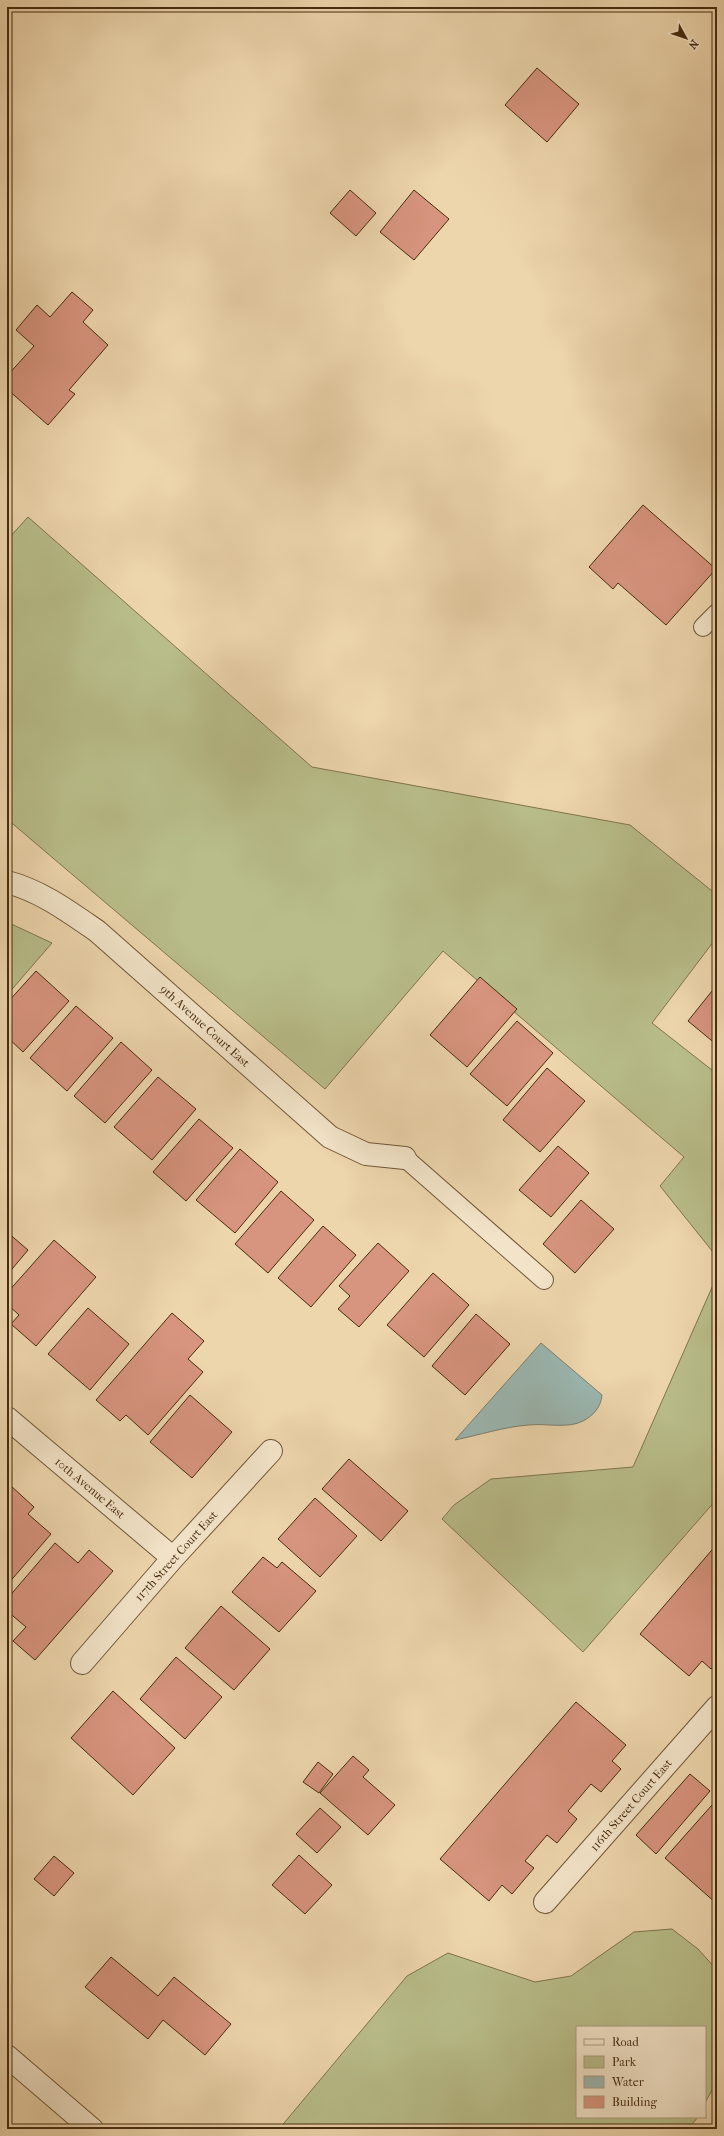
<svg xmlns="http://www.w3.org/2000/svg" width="724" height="2136" font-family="'IM FELL French Canon',serif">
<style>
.green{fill:#b8bd89;stroke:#80744c}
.water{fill:#9bb7b1;stroke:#797f70}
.building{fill:#d7947e;stroke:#472c0e}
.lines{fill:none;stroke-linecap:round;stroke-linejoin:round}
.service-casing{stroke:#705636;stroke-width:20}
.minor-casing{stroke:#705636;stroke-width:24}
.tertiary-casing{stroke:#705636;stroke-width:24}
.service{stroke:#f3e4c9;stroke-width:18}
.minor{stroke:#f3e4c9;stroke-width:22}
.tertiary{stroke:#f3e4c9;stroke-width:22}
.labels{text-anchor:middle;stroke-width:3;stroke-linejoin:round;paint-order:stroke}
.street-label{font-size:12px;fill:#472c0e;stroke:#f3e4c9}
</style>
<rect width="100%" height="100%" fill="#edd5ac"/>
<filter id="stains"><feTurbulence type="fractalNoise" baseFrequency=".005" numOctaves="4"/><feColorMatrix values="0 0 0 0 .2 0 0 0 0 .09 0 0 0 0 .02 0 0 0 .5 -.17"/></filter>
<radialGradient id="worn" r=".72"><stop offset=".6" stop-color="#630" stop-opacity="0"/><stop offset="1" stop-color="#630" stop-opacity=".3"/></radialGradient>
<path class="green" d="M28 517 312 767 630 825 717 895V937L652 1023 717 1074V1257L660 1186 684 1157 443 951 325 1089 7 819V540Z
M7 922 52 943 7 995Z
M717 1276V1499L583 1652 442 1519 454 1505 491 1479 633 1467Z
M672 1929 698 1949 717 1970V2081L705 2103V2027H577V2117H698L688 2129H279L407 1976 448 1953 535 1982 571 1976 634 1932Z"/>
<path class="water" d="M541 1343 602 1395C601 1407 594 1415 583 1421 568 1429 545 1423 528 1425 504 1427 479 1435 455 1440Z"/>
<path class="building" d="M537 68 579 104 547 142 505 105Z
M350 190 376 213 356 236 330 213Z
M414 190 449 219 414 260 380 232Z
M72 292 93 310 83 322 108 345 69 390 75 394 48 425 7 389V376L34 346 16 330 37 305 50 317Z
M643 505 716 569 666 625 618 583 613 589 589 567Z
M36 971 69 1001 23 1052 7 1037V1003Z
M480 977 517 1009 467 1067 430 1035Z
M716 986H717V1045L688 1021Z
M76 1006 113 1038 67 1091 30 1058Z
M517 1021 553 1053 507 1106 470 1074Z
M121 1042 152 1070 105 1123 74 1096Z
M547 1068 585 1101 540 1152 503 1120Z
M158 1077 196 1109 152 1160 114 1127Z
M199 1119 233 1148 186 1201 153 1172Z
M558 1146 589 1173 551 1217 519 1190Z
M240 1149 278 1182 235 1233 196 1200Z
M281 1191 314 1220 268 1273 235 1244Z
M581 1200 614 1229 575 1273 543 1244Z
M323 1226 356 1255 311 1307 278 1278Z
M7 1232 28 1250 7 1275Z
M54 1240 96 1277 36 1346 11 1324 19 1315 7 1304V1293Z
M378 1243 409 1271 359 1327 338 1309 350 1296 339 1286Z
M433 1273 469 1305 424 1357 387 1325Z
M88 1308 129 1344 90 1390 48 1354Z
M172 1313 204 1341 188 1359 203 1372 148 1435 126 1415 120 1421 96 1400Z
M476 1314 510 1344 465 1395 432 1366Z
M190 1395 232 1432 192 1478 150 1442Z
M349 1459 408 1511 381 1541 322 1489Z
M11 1486 34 1507 28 1514 51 1534 7 1585V1490Z
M315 1498 357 1536 320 1577 278 1539Z
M55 1543 78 1563 89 1550 113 1571 35 1660 13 1641 26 1627 7 1611V1599Z
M717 1544V1662L711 1669 702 1661 689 1676 640 1634Z
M263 1557 277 1568 282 1562 316 1591 279 1632 232 1592Z
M221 1606 270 1649 234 1690 185 1648Z
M176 1657 222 1697 185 1739 140 1699Z
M113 1691 175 1748 133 1795 71 1738Z
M576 1702 626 1745 612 1761 621 1769 601 1792 591 1784 568 1811 577 1819 557 1843 547 1835 525 1861 534 1868 512 1894 502 1885 489 1901 440 1859Z
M353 1756 369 1770 363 1777 395 1805 368 1835 320 1793Z
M318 1762 333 1774 319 1793 303 1782Z
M690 1774 710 1791 656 1854 636 1835Z
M712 1805 717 1810V1904L665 1858Z
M320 1808 341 1827 317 1853 296 1834Z
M299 1855 332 1885 305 1914 272 1885Z
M54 1856 74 1873 54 1896 34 1879Z
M111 1957 158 1996 174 1977 231 2024 205 2055 163 2020 148 2039 85 1987Z"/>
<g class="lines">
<g class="service-casing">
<path id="service" d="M703 627 717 613
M405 1158 544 1280"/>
</g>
<g class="minor-casing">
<path id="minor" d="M7 882C41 891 68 911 97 931L330 1137 366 1154 405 1158
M7 1418 173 1558
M82 1663 173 1558 271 1451
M545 1902 717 1707"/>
</g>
<g class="tertiary-casing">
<path id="tertiary" d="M7 2056 92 2129"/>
</g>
<use href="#service" class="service"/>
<use href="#minor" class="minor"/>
<use href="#tertiary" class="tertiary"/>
</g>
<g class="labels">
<g class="street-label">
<text transform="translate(205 1026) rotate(42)" y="4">9th Avenue Court East</text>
<text transform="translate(90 1488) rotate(40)" y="4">10th Avenue East</text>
<text transform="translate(176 1556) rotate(-48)" y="4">117th Street Court East</text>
<text transform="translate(631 1805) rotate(-49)" y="4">116th Street Court East</text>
</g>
</g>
<rect width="724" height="2136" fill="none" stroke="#edd5ac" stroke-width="24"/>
<rect x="8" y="8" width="708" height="2120" fill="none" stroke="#472c0e" stroke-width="2"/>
<rect x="12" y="12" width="700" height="2112" fill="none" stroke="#472c0e"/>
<rect x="576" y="2026" width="130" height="92" fill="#f3e4c9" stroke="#ae9a7e"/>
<rect x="584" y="2039" width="20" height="6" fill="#f3e4c9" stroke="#ae9a7e"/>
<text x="612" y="2046" font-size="12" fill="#472c0e">Road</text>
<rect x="584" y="2056" width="20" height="12" fill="#b8bd89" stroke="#ae9a7e"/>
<text x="612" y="2066" font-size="12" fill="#472c0e">Park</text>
<rect x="584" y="2076" width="20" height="12" fill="#9bb7b1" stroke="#ae9a7e"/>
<text x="612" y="2086" font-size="12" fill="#472c0e">Water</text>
<rect x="584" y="2096" width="20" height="12" fill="#d7947e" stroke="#ae9a7e"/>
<text x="612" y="2106" font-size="12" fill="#472c0e">Building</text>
<g transform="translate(686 38) rotate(130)" stroke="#f3e4c9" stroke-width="3" paint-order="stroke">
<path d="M0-3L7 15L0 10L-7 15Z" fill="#472c0e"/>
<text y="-6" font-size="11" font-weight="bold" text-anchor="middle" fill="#472c0e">N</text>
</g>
<rect width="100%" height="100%" filter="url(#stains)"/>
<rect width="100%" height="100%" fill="url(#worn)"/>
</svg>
